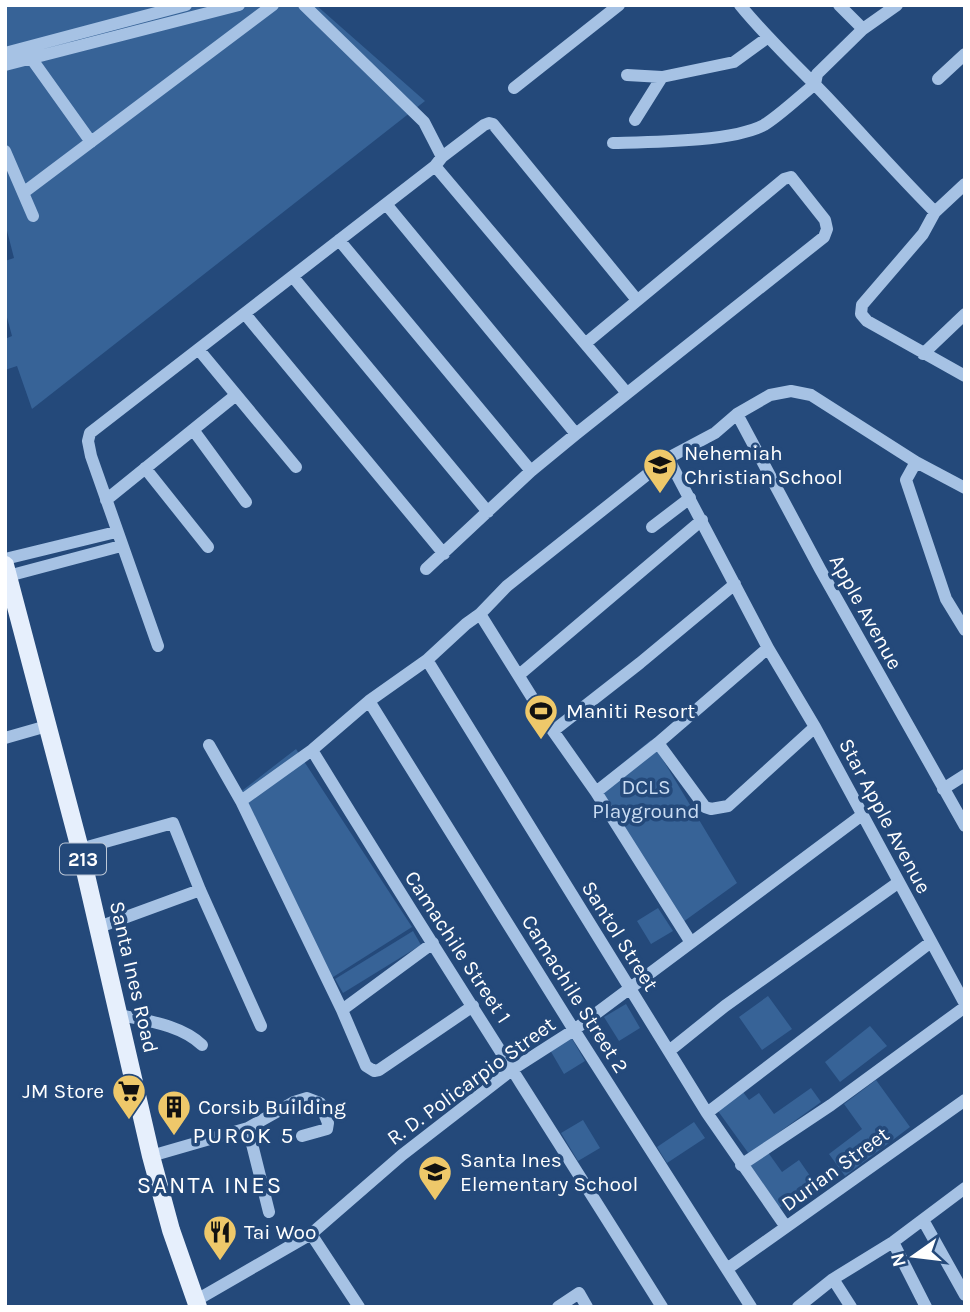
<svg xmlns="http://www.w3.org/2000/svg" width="970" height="1312" font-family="Karla,sans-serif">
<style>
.green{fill:#376397}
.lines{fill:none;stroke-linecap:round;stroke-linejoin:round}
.minor{stroke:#a6c2e4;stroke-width:12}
.major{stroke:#e6effc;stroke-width:18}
.labels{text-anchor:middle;stroke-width:7;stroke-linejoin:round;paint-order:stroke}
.shield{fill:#24497a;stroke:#bdc8d7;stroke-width:2}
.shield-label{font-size:19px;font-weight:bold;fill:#fff}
.poi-label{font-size:21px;fill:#fff;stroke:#24497a;text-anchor:start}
.street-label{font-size:21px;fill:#fff;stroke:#24497a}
.park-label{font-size:21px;fill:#c9dcf3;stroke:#24497a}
.neighbourhood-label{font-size:23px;letter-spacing:2px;fill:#fff;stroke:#24497a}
.quarter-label{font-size:24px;letter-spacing:2px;fill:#fff;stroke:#24497a}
</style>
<rect width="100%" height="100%" fill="#24497a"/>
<path class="green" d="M5 5H316L425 101 32 409 17 366 5 370V339L12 336 5 310V261L14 258 5 223Z
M651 740 737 883 683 922 596 785Z
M296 749 412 927 330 979 239 793Z
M658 908 673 931 651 944 637 921Z
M413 931 421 945 343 993 335 979Z
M768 996 792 1029 762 1050 739 1017Z
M626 1004 640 1028 619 1041 604 1017Z
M870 1026 887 1046 840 1082 825 1062Z
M571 1037 585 1061 564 1074 550 1050Z
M876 1080 910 1127 845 1176 829 1154 862 1129 844 1104Z
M811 1088 821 1102 749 1154 718 1111 743 1092 749 1100 759 1093 774 1114Z
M583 1120 600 1148 578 1161 561 1133Z
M694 1122 705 1138 667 1163 657 1147Z
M767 1151 782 1172 799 1160 815 1183 779 1208 748 1164Z"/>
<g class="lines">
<path class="minor" d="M304 5 424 122 442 157
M740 5C766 37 796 65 825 95 862 134 897 174 935 212
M839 5 863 29
M5 53 186 5
M31 58 91 142
M5 65 239 5
M627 75 662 77 734 62 767 38
M938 79 965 54
M514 88 619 5
M635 120 662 77
M613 143C651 142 732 142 764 125 779 116 800 96 815 84L817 74 863 29 897 5
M5 151 33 216
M435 166 626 392
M965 184 935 212 923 234 862 305 861 314 867 321 965 376
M23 193 273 5
M386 204 576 434
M339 240 531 471
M293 277 488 512
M245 314 444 554
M199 350 296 467
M923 354 965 314
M737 414 820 569 965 826
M194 431 246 502
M668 458 768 648 815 727 965 1004
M916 462 906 480 946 599 965 630
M145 468 208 547
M106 500 236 395
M652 527 690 498
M5 559 116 532
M426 569 531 471 576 434 824 237 827 229 825 220 791 177 784 179 586 343
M8 576 121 546
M480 614 553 731 596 792 690 941
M158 646 91 456 88 441 90 433 435 166 442 157 484 125 489 123 493 124 637 300
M427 660 707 1113 786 1227
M519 675 702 520
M369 701 574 1030 751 1307
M553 731 640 663 735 584
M5 738 47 726
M658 743 705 807 711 809 728 806 815 727
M209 745 241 801 342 1010 366 1066 374 1071 379 1070 473 1006
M312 750C426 937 546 1121 662 1307
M943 789 965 775
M596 792 658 743 768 648
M241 801 312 750 369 701 427 660 466 624 480 614 507 586 668 458 715 433 737 414 770 395 791 391 811 395 916 462 965 488
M80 849 173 823 200 890 261 1026
M99 927 200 890
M342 1010 433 943
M120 1015C148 1021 181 1025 202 1045
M669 1051 725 1006 899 882
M707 1113 931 942
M248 1128 269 1212
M151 1156 248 1128 294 1102 307 1098 320 1103 328 1123 327 1129 302 1136
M741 1165 831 1105 965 1007
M923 1220 965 1295
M311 1234 359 1307
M893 1242 926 1307
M727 1269 965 1100
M833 1279 851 1307
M195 1301 311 1234 402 1155 513 1069 574 1030 862 815
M558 1307 579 1293 587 1307
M798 1307 833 1279 893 1242 965 1188"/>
<path class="major" d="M5 565 80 849 151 1156 171 1230 198 1307"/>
</g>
<defs>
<g id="school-pin" transform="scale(1.75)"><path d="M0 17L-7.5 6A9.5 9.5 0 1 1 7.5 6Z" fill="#eec86a" stroke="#24497a"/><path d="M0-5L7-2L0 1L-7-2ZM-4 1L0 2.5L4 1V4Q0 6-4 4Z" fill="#111"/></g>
<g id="stadium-pin" transform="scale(1.75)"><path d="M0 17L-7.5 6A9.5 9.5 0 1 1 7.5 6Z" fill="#eec86a" stroke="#24497a"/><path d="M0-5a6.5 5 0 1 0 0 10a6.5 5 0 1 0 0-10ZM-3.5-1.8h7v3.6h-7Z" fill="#111"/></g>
<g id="supermarket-pin" transform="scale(1.75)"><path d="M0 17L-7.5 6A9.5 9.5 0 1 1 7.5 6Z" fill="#eec86a" stroke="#24497a"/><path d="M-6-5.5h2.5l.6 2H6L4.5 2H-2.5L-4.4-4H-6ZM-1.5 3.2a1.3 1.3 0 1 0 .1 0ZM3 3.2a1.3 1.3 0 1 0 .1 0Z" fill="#111"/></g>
<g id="building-pin" transform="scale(1.75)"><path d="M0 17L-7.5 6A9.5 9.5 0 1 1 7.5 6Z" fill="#eec86a" stroke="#24497a"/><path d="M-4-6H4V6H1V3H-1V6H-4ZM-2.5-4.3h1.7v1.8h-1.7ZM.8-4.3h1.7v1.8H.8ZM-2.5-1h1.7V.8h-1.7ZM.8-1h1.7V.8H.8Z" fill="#111"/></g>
<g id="restaurant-pin" transform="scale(1.75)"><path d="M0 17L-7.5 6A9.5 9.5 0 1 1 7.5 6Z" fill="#eec86a" stroke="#24497a"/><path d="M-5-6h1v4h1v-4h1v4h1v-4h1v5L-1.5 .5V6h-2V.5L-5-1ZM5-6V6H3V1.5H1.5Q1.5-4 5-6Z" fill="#111"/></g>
</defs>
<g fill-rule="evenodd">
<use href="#school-pin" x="660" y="465"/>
<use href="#stadium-pin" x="541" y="711"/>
<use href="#supermarket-pin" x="129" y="1091"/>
<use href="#building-pin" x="174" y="1107"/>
<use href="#school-pin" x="435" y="1172"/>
<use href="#restaurant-pin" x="220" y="1232"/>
</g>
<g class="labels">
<rect class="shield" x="60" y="843.5" width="46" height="31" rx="5"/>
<g class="shield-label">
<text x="83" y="866">213</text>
</g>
<g class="poi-label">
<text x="684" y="460">Nehemiah<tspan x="684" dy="24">Christian School</tspan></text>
<text x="566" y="718">Maniti Resort</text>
<text x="104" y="1098" text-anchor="end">JM Store</text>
<text x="198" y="1114">Corsib Building</text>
<text x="460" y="1167">Santa Ines<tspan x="460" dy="24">Elementary School</tspan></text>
<text x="244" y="1239">Tai Woo</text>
</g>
<g class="street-label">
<text transform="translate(866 612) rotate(61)" y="7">Apple Avenue</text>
<text transform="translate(885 816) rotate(62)" y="7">Star Apple Avenue</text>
<text transform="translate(620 936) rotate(58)" y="7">Santol Street</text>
<text transform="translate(458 947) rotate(57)" y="7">Camachile Street 1</text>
<text transform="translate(134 977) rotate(77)" y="7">Santa Ines Road</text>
<text transform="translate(575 994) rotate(58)" y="7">Camachile Street 2</text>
<text transform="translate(471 1081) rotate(-36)" y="7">R. D. Policarpio Street</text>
<text transform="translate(835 1169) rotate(-36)" y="7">Durian Street</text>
</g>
<g class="park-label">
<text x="646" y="794">DCLS<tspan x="646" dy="24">Playground</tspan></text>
</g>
<g class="neighbourhood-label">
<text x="244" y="1143">PUROK 5</text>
</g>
<g class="quarter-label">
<text x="210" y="1193">SANTA INES</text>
</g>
</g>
<rect width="970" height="1312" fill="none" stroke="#ffffff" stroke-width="14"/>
<g transform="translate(914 1256) rotate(256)" stroke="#24497a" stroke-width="5" paint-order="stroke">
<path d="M0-5L12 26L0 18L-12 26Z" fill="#ffffff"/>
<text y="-10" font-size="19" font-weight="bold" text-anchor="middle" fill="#ffffff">N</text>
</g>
</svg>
